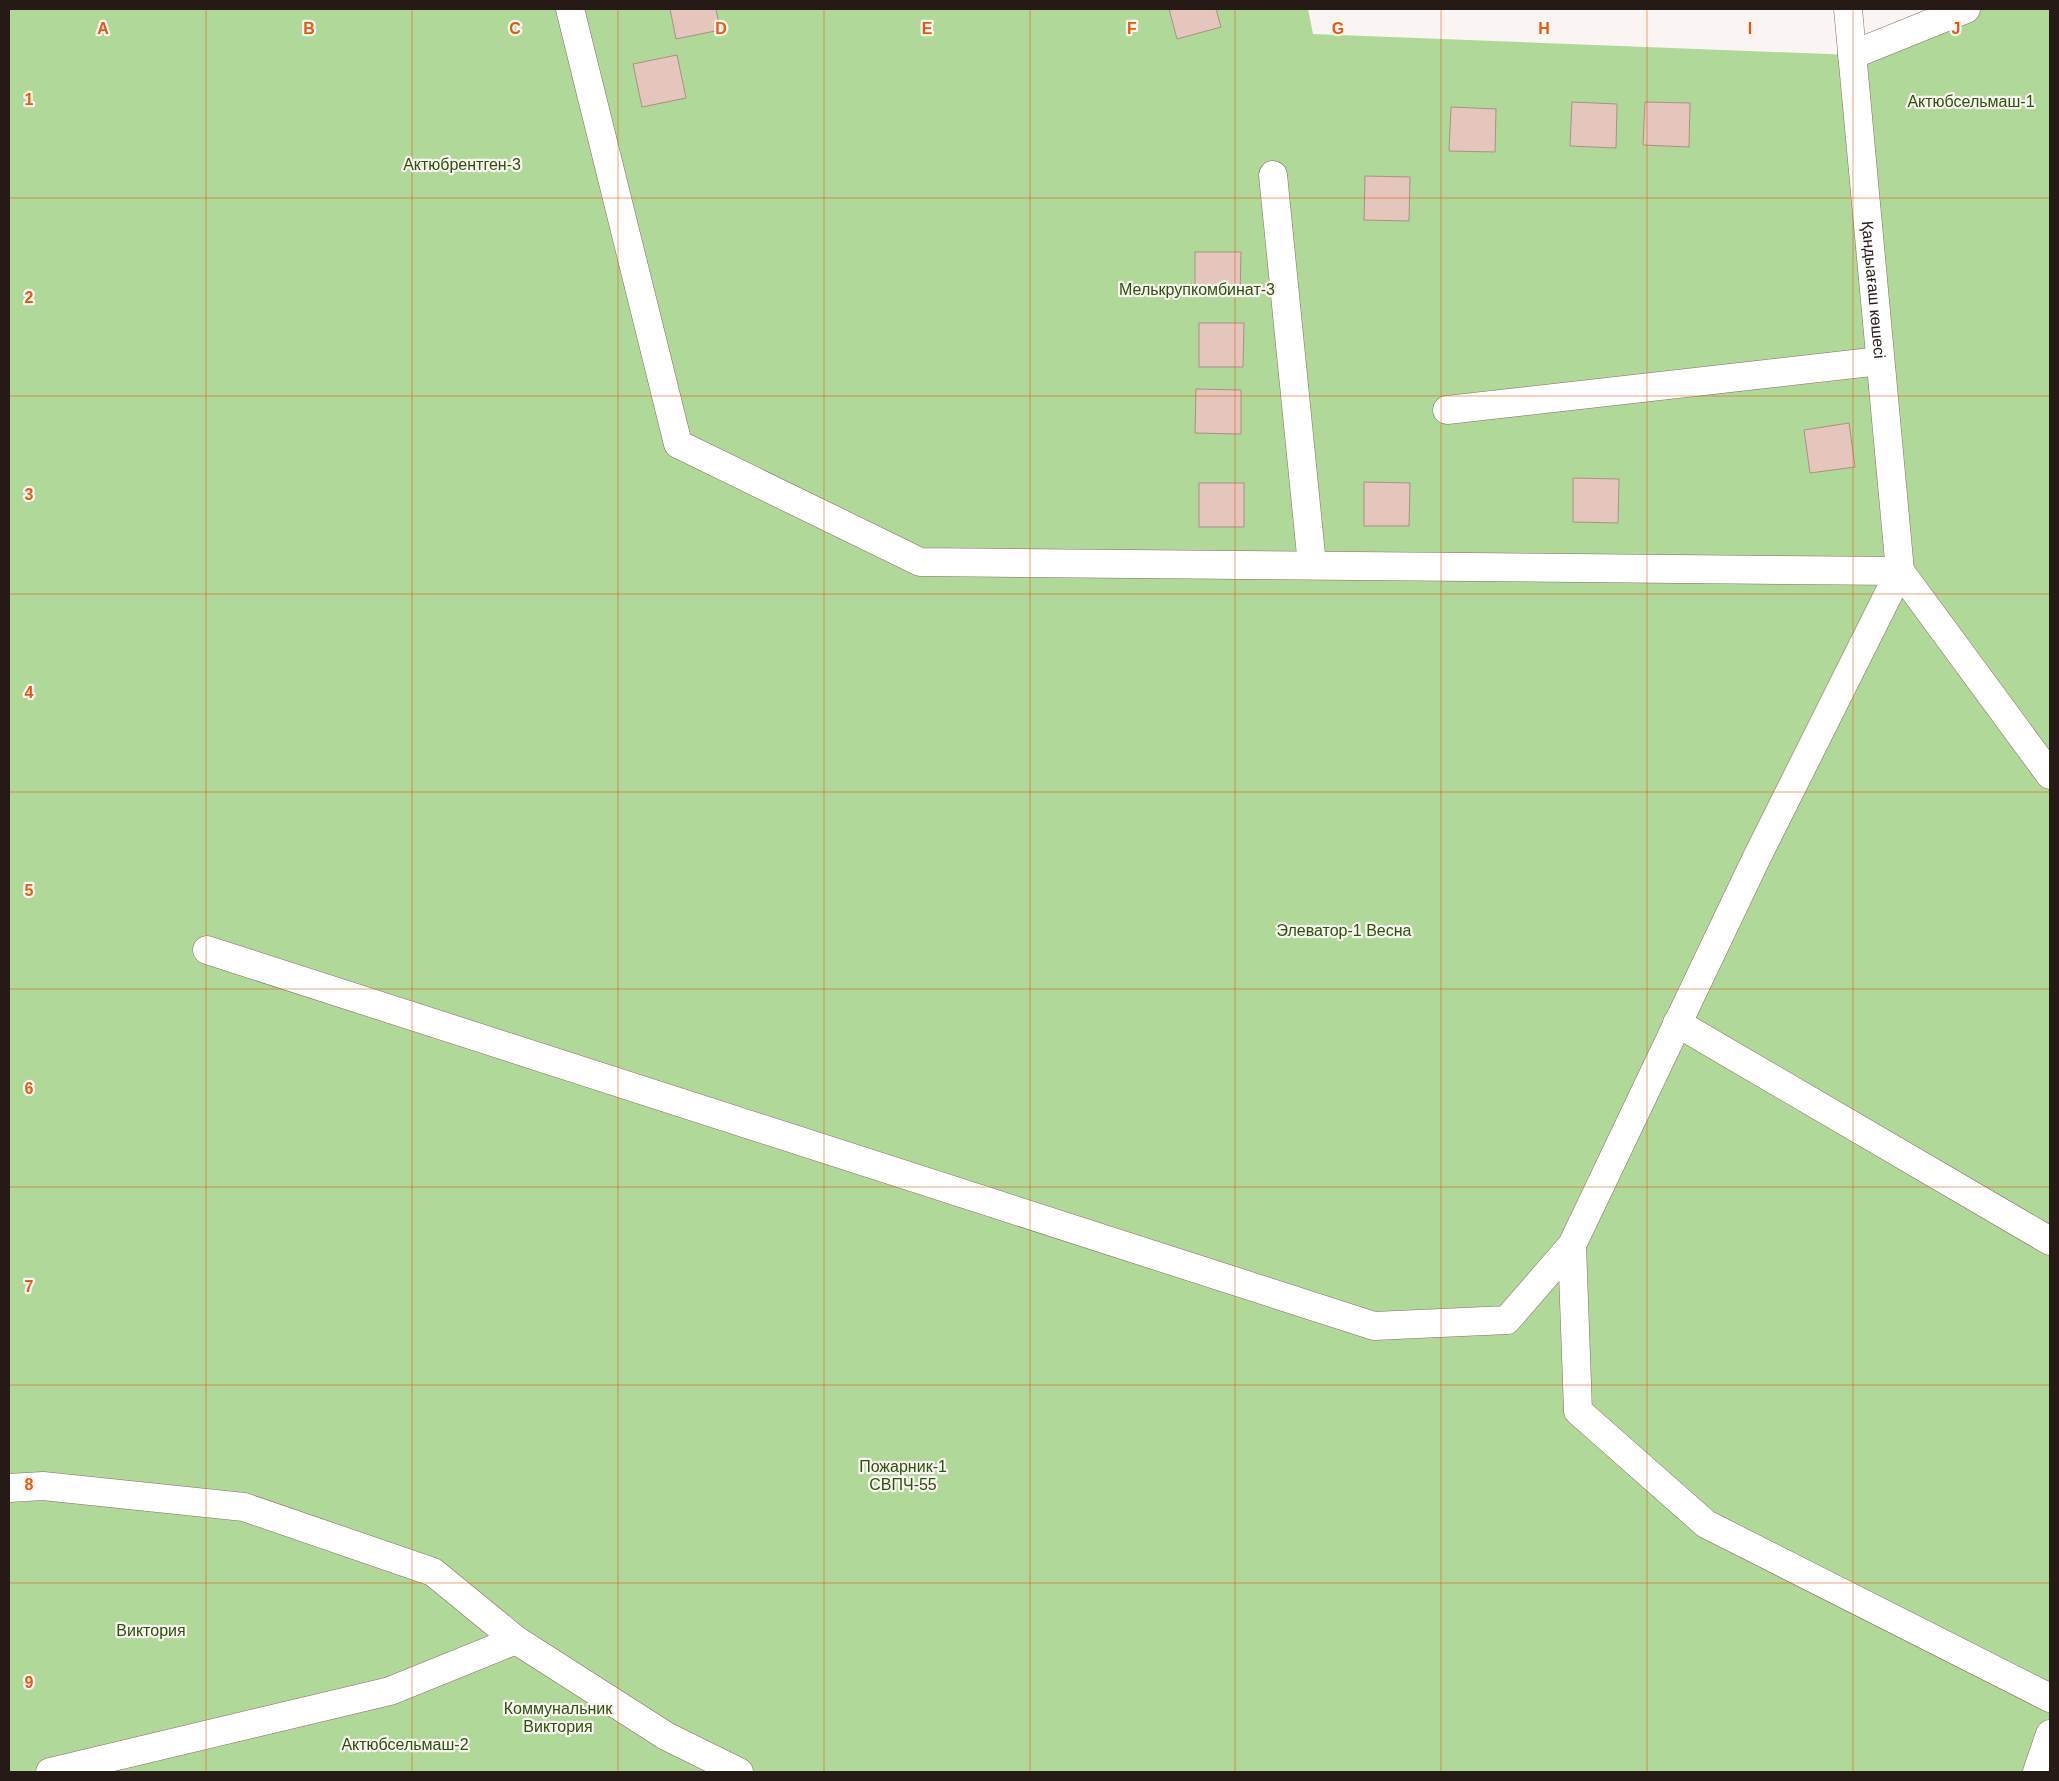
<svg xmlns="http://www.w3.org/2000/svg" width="2059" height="1781" font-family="Helvetica,sans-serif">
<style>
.garden{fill:#afd899}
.building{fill:#e5c6bc;stroke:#ac8f85}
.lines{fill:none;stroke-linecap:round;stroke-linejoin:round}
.minor-casing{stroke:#886c63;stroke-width:29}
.minor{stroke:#fff;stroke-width:28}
.grid{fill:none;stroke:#e8590c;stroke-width:1;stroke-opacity:0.55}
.labels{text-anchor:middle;stroke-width:4.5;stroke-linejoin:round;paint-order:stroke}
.park-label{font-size:16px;fill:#2b5309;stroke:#faf4f2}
.street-label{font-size:16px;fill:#251a16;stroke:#faf4f2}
.grid-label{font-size:16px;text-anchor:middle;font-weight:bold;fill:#e8590c;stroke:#faf4f2;stroke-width:4.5;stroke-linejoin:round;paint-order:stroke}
</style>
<rect width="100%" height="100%" fill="#faf4f2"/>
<path class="garden" d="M9 9H1308L1313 34 1852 55 1966 9H2050V1772H9Z"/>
<path class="building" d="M670 9H716L720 30 676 39Z
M1169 9H1216L1221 27 1177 39Z
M677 55 686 98 642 107 633 64Z
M1572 102 1617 104 1616 148 1570 146Z
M1645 102 1690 103 1689 147 1643 145Z
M1451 107 1496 109 1495 152 1449 151Z
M1365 176 1410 177 1409 221 1364 220Z
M1195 252H1241L1240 296H1195Z
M1199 323H1244L1243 367H1199Z
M1196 389 1241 390V434L1195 433Z
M1849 423 1855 467 1810 473 1804 430Z
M1573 478 1619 479 1618 523 1573 522Z
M1364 482 1410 483 1409 526H1364Z
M1199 483H1244V527H1199Z"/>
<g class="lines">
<g class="minor-casing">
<g id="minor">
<path d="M570 9 678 444 920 562 1900 571"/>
<path id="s1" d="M1848 9 1900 571"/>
<path d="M1852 55 1966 9"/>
<path d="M1273 175 1312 565"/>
<path d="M1447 410 1880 361"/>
<path d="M1900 571 2050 775"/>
<path d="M207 950 1374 1326 1507 1320 1572 1245 1757 857 1900 571"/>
<path d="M1677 1023 2050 1241"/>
<path d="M1572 1245 1578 1411 1706 1524 2050 1698"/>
<path d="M9 1488 43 1486 244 1507 433 1572 516 1640 666 1736 739 1772"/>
<path d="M50 1772 390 1691 516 1640"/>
<path d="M2037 1772 2050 1734"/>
</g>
</g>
<use href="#minor" class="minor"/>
</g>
<path class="grid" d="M206 9V1772M412 9V1772M618 9V1772M824 9V1772M1030 9V1772M1235 9V1772M1441 9V1772M1647 9V1772M1853 9V1772M9 198H2050M9 396H2050M9 594H2050M9 792H2050M9 989H2050M9 1187H2050M9 1385H2050M9 1583H2050"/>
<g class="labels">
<g class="park-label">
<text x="1971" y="107">Актюбсельмаш-1</text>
<text x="462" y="170">Актюбрентген-3</text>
<text x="1197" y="295">Мелькрупкомбинат-3</text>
<text x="1344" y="936">Элеватор-1 Весна</text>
<text x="903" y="1472">Пожарник-1<tspan x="903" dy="18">СВПЧ-55</tspan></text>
<text x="151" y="1636">Виктория</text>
<text x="558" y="1714">Коммунальник<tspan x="558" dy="18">Виктория</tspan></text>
<text x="405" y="1750">Актюбсельмаш-2</text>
</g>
<g class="street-label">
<text dy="6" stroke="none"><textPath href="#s1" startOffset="282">Қандыағаш көшесі</textPath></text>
</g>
</g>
<g class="grid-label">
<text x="103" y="34">A</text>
<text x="309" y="34">B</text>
<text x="515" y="34">C</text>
<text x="721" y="34">D</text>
<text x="927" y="34">E</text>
<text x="1132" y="34">F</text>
<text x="1338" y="34">G</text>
<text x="1544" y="34">H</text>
<text x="1750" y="34">I</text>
<text x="1956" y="34">J</text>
<text x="29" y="105">1</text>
<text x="29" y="303">2</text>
<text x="29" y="500">3</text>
<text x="29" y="698">4</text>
<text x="29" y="896">5</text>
<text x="29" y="1094">6</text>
<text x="29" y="1292">7</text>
<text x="29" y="1490">8</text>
<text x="29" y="1688">9</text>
</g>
<rect width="2059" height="1781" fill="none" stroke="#251a16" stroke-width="20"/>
</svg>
